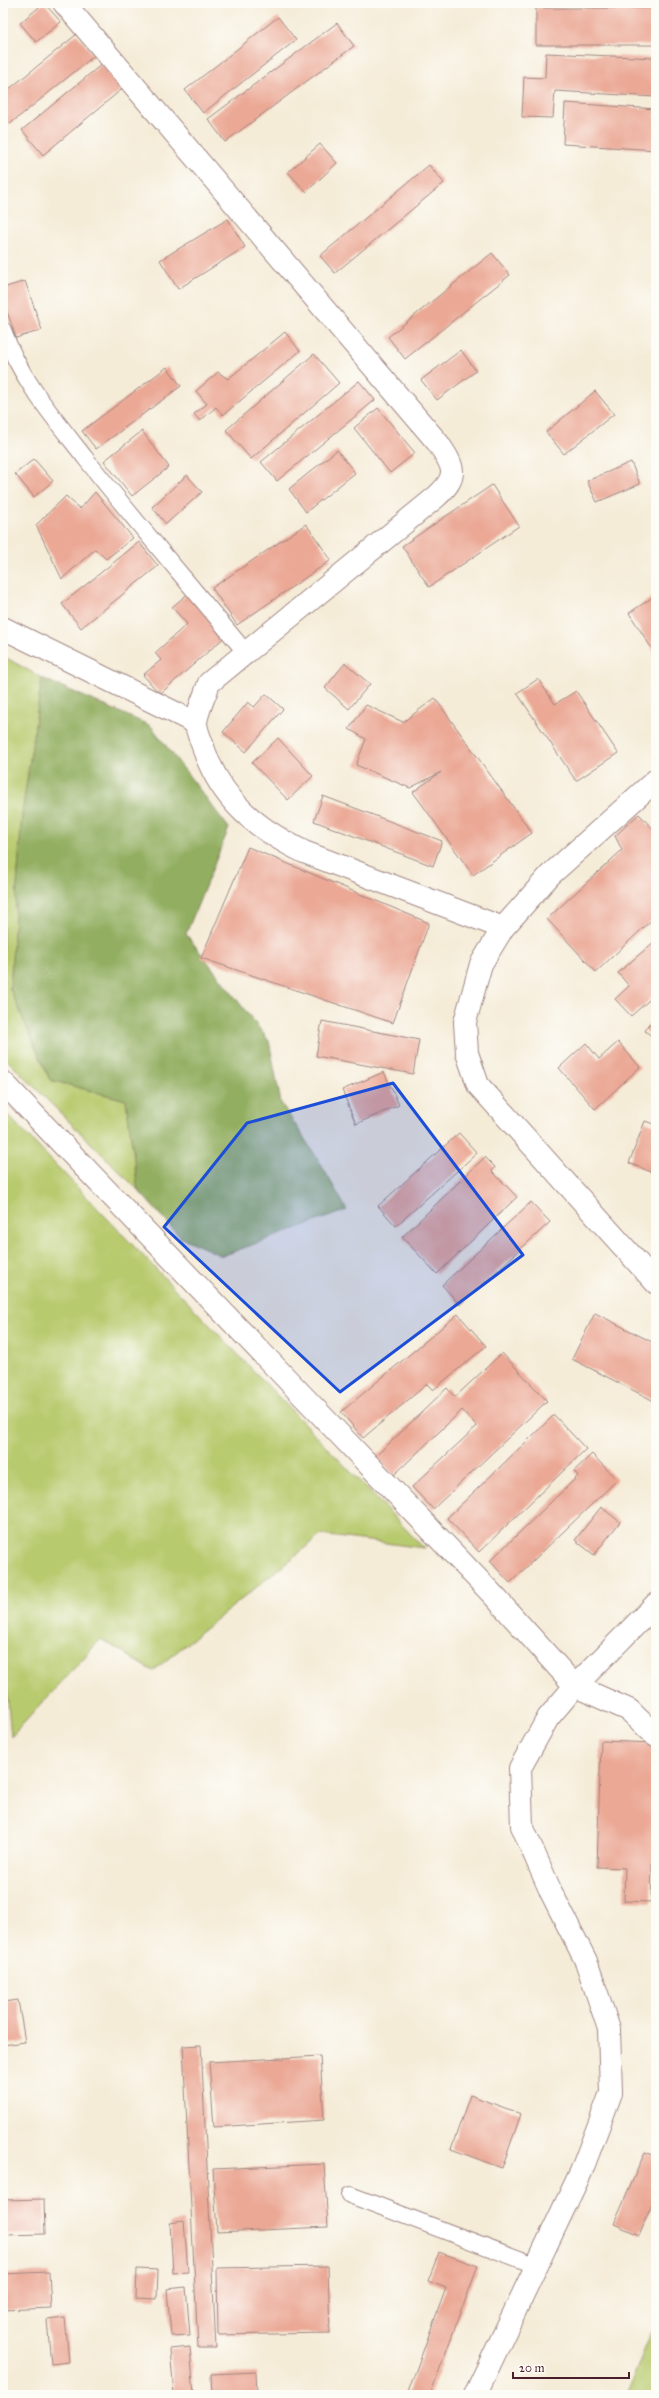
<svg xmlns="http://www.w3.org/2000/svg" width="659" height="2398" font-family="'IM FELL Great Primer',serif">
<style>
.green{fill:#b8ca6e;stroke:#81744c}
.forest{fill:#92ae61;stroke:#6e6646}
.building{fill:#eba895}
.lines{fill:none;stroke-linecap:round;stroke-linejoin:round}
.service-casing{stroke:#a08682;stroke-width:18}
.minor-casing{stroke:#a08682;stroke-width:24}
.service{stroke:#fff;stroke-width:16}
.minor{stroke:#fff;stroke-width:22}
.marked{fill:#1d4ed8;fill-opacity:0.2;stroke:#1d4ed8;stroke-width:3;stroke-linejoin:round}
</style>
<rect width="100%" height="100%" fill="#fdfcf7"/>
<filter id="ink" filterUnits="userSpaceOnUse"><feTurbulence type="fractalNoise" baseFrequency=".025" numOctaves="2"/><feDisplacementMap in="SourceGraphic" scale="8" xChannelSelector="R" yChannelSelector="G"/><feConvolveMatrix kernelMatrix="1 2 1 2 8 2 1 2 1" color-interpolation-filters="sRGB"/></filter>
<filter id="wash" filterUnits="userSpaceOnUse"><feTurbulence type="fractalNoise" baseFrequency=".012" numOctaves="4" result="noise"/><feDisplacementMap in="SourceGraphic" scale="16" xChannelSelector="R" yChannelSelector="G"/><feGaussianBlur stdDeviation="0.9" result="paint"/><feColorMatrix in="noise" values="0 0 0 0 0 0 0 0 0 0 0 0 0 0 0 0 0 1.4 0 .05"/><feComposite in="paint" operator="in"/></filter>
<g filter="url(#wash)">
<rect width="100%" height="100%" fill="#f5ecd8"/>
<path class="green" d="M3 656 42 678 22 814 10 989 50 1080 126 1100 138 1190 3 1056Z
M3 1110 424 1548 321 1535 153 1671 101 1639 11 1737 3 1648Z
M656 2321V2395H626Z"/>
<path class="forest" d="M42 678 151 726 229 828 186 934 269 1041 281 1103 318 1159 347 1210 222 1256 180 1237 138 1190 126 1100 50 1080 10 989 22 814Z"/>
<g id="blocks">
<path class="building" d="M44 3 61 22 36 42 20 23Z
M536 8H656V45H536Z
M278 17 296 40 203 113 185 90Z
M337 23 354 46 225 142 208 119Z
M77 34 94 56 10 124 3 116V94Z
M546 53 656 58V97L555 91 553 118 522 117 524 77 545 78Z
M102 64 122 89 43 155 22 130Z
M565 103 656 109V150L563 144Z
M320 144 337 163 306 192 288 172Z
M429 165 444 183 335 273 320 256Z
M228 219 245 247 178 289 160 260Z
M492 253 510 275 405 359 388 337Z
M25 281 42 330 16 338 3 300V288Z
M285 332 300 351 223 415 216 407 200 421 194 414 207 404 196 391 218 372 228 379Z
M461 350 476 371 437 400 421 380Z
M314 354 339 383 251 459 226 430Z
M167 367 181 386 96 449 82 431Z
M359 381 375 400 277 481 261 462Z
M595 391 614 414 564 454 546 432Z
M378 408 415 453 390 473 354 428Z
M142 431 169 467 132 496 104 461Z
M337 450 355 473 306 512 289 489Z
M34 459 53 481 34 497 15 474Z
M631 462 640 484 597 502 587 481Z
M187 475 202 492 166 524 152 507Z
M492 485 519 526 429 587 402 546Z
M95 492 133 538 106 559 95 549 62 579 36 525 66 496 80 509Z
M306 524 331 560 237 625 212 588Z
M139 542 158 566 81 628 62 604Z
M190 592 227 635 160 694 143 675 161 660 155 653 187 624 172 607Z
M656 595V655L629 613Z
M345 663 370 684 349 709 325 688Z
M538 679 555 704 576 691 618 753 576 781 517 693Z
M266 694 283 709 246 752 223 732 248 702 254 707Z
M435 698 532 833 473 875 413 792 441 772 410 788 356 765 366 739 349 729 366 705 403 722Z
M278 738 313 776 288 800 252 763Z
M323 796 442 841 433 866 314 821Z
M639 814 656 832V916L596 972 547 919 622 850 615 836Z
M248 847 429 923 393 1023 201 958Z
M656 940V994L631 1016 615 999 629 986 618 973Z
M656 1014V1039L645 1031Z
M322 1021 419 1040 413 1074 316 1056Z
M618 1042 640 1067 595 1109 559 1068 586 1043 599 1059Z
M384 1072 399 1105 356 1124 342 1090Z
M645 1121 656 1125V1174L629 1163Z
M459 1133 477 1153 396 1226 378 1206Z
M485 1157 495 1167 492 1171 517 1197 437 1274 402 1237Z
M531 1202 550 1222 460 1305 442 1285Z
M595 1313 656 1344V1402L572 1359Z
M458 1314 486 1346 433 1390 427 1384 363 1438 341 1412Z
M502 1353 547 1401 433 1509 412 1487 477 1426 462 1410 394 1475 376 1456 447 1388 455 1397Z
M554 1415 586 1449 479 1552 447 1518Z
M592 1454 617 1480 510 1583 490 1561 578 1476 574 1471Z
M601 1507 620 1522 594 1555 575 1540Z
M601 1741 656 1743V1863H652L651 1902 624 1901 625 1868 597 1867Z
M18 2000 25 2042 3 2045V2002Z
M201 2045 216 2348H198L183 2046Z
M320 2056 324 2120 214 2127 209 2062Z
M470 2095 521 2114 502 2168 451 2149Z
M645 2152 656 2156V2195L639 2235 614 2224Z
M324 2164 328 2227 217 2232 213 2169Z
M44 2199 45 2234 3 2235V2200Z
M184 2221 188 2272 173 2273 170 2223Z
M439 2252 478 2266 430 2395H407L446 2288 428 2281Z
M328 2266 330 2333 218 2335 217 2268Z
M137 2269 158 2270 157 2299 136 2298Z
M49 2272 51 2308 3 2310V2274Z
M186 2287 190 2335 171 2336 167 2289Z
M65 2318 69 2362 51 2364 47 2320Z
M190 2347 194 2395H174L170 2349Z
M256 2372 257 2395H212L211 2374Z"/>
</g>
</g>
<g filter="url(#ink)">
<use href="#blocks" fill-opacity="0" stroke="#a08682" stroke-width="1"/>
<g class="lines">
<g class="service-casing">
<path id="service" d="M3 330C20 379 54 418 86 459 138 525 193 588 246 653
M350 2195 535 2265"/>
</g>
<g class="minor-casing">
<path id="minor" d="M64 3 438 443C455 468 459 476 436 497L209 683C206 693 196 714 196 724 197 733 202 742 204 750 222 801 257 829 304 852L503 928
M3 628 196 723
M656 780 550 875 503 928 481 964 465 1022 467 1053 478 1085 656 1283
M3 1082 495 1597 575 1686 629 1710 656 1736
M475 2395 581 2172 611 2093 609 2029 586 1961 551 1892 522 1826 520 1768 548 1718 575 1686 656 1604"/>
</g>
<use href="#service" class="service"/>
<use href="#minor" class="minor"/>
</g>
</g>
<path class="marked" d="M393 1083 523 1255 340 1392 164 1227 247 1123Z"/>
<rect width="659" height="2398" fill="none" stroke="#fdfcf7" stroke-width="16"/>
<path d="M513 2372v6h116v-6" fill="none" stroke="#4a1f2b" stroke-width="2"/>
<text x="519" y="2372" font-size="12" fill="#4a1f2b" stroke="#fdfcf7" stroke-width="3" paint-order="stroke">20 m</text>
</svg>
